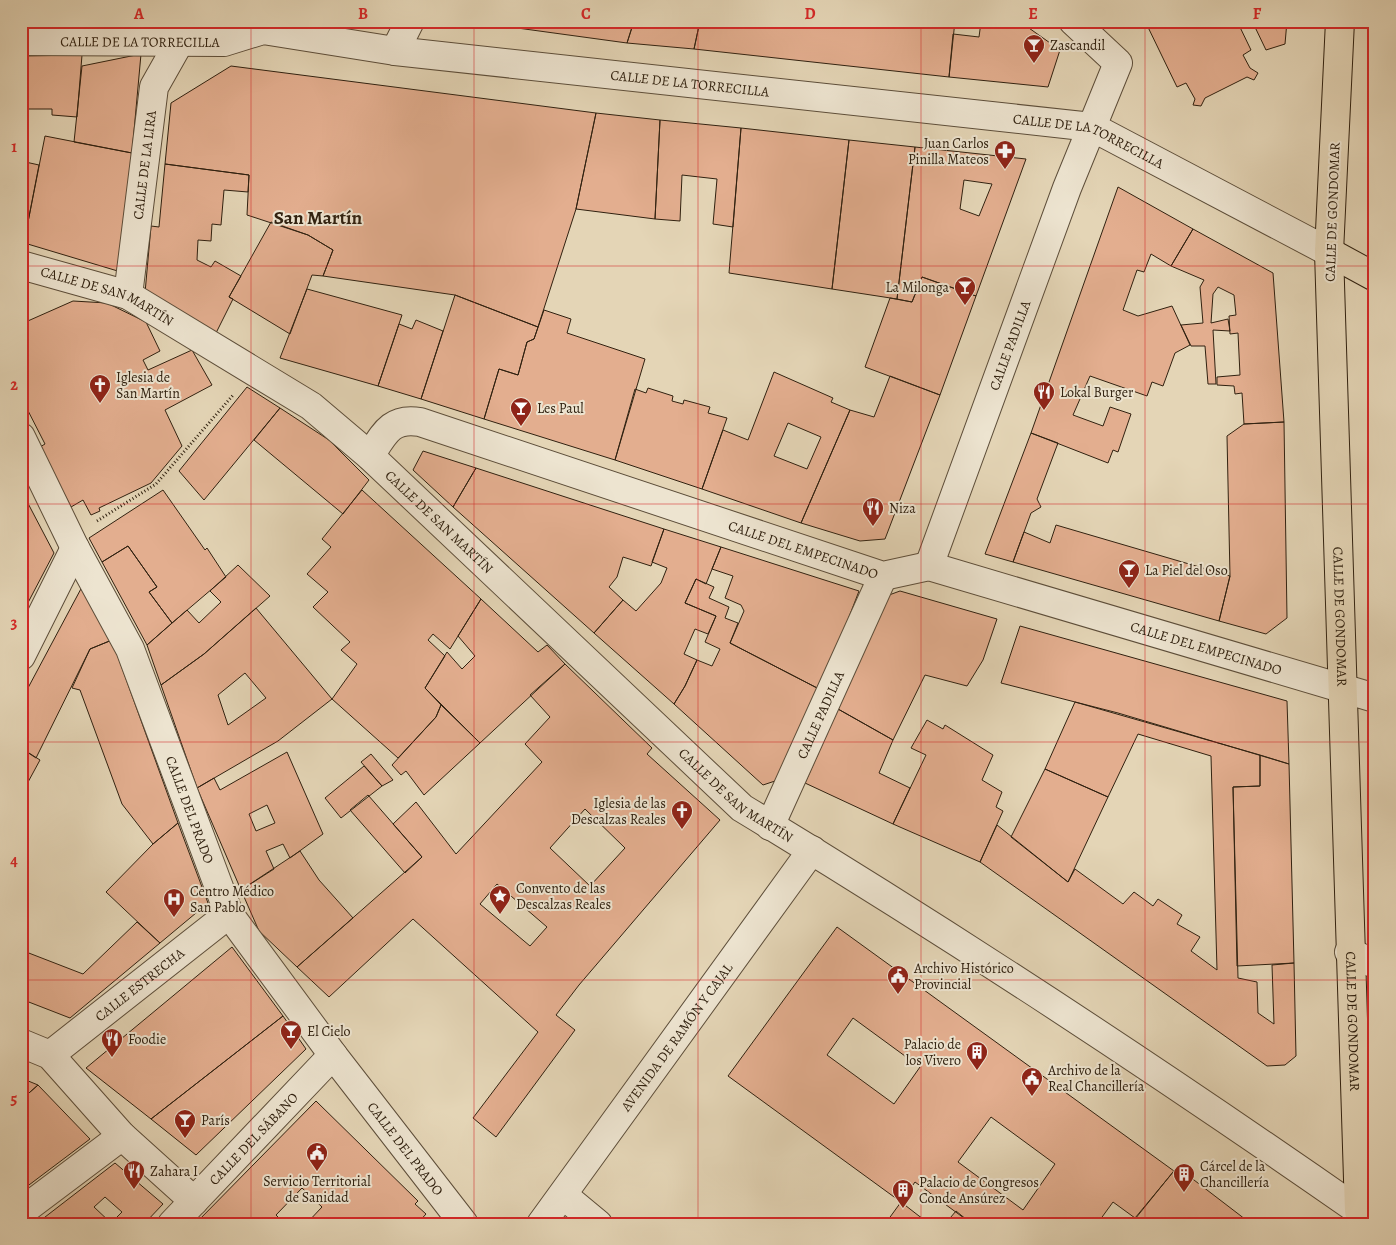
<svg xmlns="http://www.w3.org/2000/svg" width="1396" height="1245" font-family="Alegreya,serif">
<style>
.building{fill:#e3ae8f;stroke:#302110;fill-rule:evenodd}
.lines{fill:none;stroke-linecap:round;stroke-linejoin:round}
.minor-casing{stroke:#5d4e3a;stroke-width:30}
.major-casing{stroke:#302110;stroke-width:30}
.path{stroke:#302110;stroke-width:3;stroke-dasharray:1 2.5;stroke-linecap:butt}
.minor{stroke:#ede4d0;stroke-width:28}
.major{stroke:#e4d5b6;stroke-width:28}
.grid{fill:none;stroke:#d62828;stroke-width:1;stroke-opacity:0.55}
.labels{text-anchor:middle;stroke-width:4;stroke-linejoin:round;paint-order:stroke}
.street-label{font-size:14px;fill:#302110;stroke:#ede4d0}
.poi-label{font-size:14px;fill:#302110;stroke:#ede4d0;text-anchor:start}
.district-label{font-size:19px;font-weight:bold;fill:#302110;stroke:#ede4d0}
.neatline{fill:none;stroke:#d62828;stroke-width:2}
.grid-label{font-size:16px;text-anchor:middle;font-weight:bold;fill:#d62828}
</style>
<rect width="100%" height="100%" fill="#e4d5b6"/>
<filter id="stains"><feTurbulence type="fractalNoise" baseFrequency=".004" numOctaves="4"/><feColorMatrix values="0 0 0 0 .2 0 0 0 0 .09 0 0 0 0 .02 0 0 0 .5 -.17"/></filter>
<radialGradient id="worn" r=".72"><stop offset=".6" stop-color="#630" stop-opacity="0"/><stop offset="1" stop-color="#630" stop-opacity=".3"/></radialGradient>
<path class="building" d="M23 21H78V28H23Z
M78 21H211L210 28H78Z
M489 21H634L627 43 488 24Z
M634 21H700L694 49 627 43Z
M700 21H955L949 77 694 49Z
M969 21H1019L1060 50 1048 87 949 77 953 34 979 37 981 22Z
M1145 21H1237L1251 50 1243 55 1250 68 1258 73 1254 80 1247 77 1205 98 1201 106 1193 105 1195 99 1186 83 1177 87Z
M1245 21H1287L1285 44 1266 50 1254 25 1248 27Z
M141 54 132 153 74 142 82 66Z
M82 55 77 117 52 115V109H21V56Z
M231 66 596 113 576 209 538 327 455 295 323 276 333 250 308 235 247 215 249 175 165 164 171 103Z
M596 113 660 120 655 219 576 209Z
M660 120 741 128 733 227 713 224 717 179 682 175 680 221 655 219Z
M741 128 849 140 832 289 729 273Z
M45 136 132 153 121 272 21 242 28 222Z
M849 140 915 147 897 299 832 289Z
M915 147 1026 159 976 296 922 277 912 302 897 299ZM964 180 992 184 979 216 960 209Z
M21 161 39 165 28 222 21 241Z
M165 164 249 175 248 192 224 190 221 225 212 224 211 241 198 240 197 260 211 267 215 261 241 276 229 297 233 299 216 333 145 293 151 226 159 227Z
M1118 187 1193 229 1171 266 1151 254 1144 272 1137 270 1123 310 1138 316 1172 306 1190 345 1175 353 1163 386 1152 382 1147 396 1090 376 1073 415 1103 426 1110 407 1131 414 1118 452 1113 450 1108 463 1031 433Z
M271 222 308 235 333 250 323 276 312 275 290 334 229 297Z
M1193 229 1273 273 1284 422 1244 424 1242 393 1235 394 1234 386 1217 385V377L1240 375 1238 333 1230 334 1229 316 1236 315 1234 295 1218 287 1213 294 1211 323 1228 319 1230 331 1213 330 1216 384H1208L1205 346H1191L1181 325 1203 323 1200 287 1204 280 1171 266Z
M922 277 976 296 940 395 865 367 890 298 912 302Z
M307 289 402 315 378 386 280 358Z
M455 295 538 327 534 339 527 342 518 375 499 369 484 419 421 399Z
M73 301 107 303 146 322 160 351 143 360 148 370 192 350 212 385 165 410 182 446 151 483 99 508 100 511 91 515 83 500 71 507 40 447 45 444 21 397V324Z
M544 310 571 319 567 333 645 359 615 460 484 419 499 369 518 375 527 342 534 339Z
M416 320 443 331 421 399 378 386 399 324 412 329Z
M774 372 833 398 831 402 850 410 801 523 702 489 723 430 748 440ZM788 423 821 437 807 469 774 456Z
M890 376 940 395 885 539 860 541 801 523 850 410 874 417Z
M247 387 280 408 204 500 179 471Z
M648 388 673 396 672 401 683 404 684 400 710 407 708 413 727 418 702 489 615 460 635 389 646 393Z
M280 408 329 440 369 480 343 514 254 440Z
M1284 422 1287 618 1266 634 1219 621 1230 576 1227 436 1244 424Z
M1031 433 1058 443 1037 499 1041 507 1031 513 1013 562 985 554Z
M423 451 476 468 453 507 413 470Z
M476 468 664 529 651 566 623 557 617 577 609 587 623 600 594 633 453 507Z
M21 490 54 553 21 616Z
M163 490 205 550 207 548 226 577 172 623 149 592 157 587 128 546 102 562 89 538Z
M362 490 481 599 450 649 433 634 428 640 445 656 425 688 441 705 436 717 398 758 332 699 357 664 341 650 350 642 313 607 328 592 307 574 331 547 322 539Z
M1056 525 1230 576 1219 621 1013 562 1024 532 1050 543Z
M664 529 721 547 706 584 696 579 685 603 716 616 708 634 695 629 684 654 697 660 685 686 674 704 594 633 623 600 636 611 661 583 667 568 652 562Z
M128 546 157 587 149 592 172 623 147 645 102 562Z
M721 547 859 591 821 690 730 643 744 611 741 605 725 598 733 576 712 569Z
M238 565 270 596 204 654 161 685 147 645 187 610 199 623 221 602 210 591Z
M696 579 714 587 709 598 729 607 725 618 738 623 730 643 821 690 775 781 763 785 674 704 685 686 697 660 712 666 720 649 705 642 716 616 685 603Z
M83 585 112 640 90 649 36 758 21 748V701Z
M900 591 997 619 983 660 967 686 925 675 893 740 838 709 889 595Z
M481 599 538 652 547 645 565 664 480 743 425 688 447 652 462 669 475 656 458 636Z
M256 608 332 699 278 741 197 788 161 685 204 654ZM245 673 266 698 228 725 218 695Z
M1020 626 1287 701 1289 764 1118 713 1001 683Z
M112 640 178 823 153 844 122 804 80 690 72 688 90 649Z
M565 664 652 748 647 754 720 820 579 985 556 1015 575 1030 496 1137 473 1118 538 1032 413 919 329 997 297 967 422 857 393 824 416 802 456 854 542 762 525 744 550 717 530 695ZM585 809 625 848 590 886 550 848ZM497 884 547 927 530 946 480 904Z
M1075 702 1260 755V786L1233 787 1238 978 1257 982 1258 1013 1274 1024 1272 965 1294 963 1296 1056 1285 1065 1267 1066 980 862 997 825 1068 882 1075 869 1123 904 1134 892 1153 906 1158 899 1182 915 1177 924 1200 937 1191 951 1217 970 1211 756 1138 734 1108 797 1045 769Z
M441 705 480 743 424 795 406 771 401 775 392 765 436 717Z
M838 709 893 740 879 773 910 788 893 824 805 783Z
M927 720 943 729 945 725 993 755 982 780 1002 792 996 807 1003 811 980 862 893 824 926 755 911 748Z
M21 748 40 760 21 795Z
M287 752 323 834 290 858 283 844 266 851 274 869 241 890 197 788 214 778 220 790ZM267 805 275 823 256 831 249 814Z
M371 754 393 780 382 786 361 762Z
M1260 755 1289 764 1294 963 1237 966 1233 787 1260 786Z
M364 766 382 786 341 818 325 798Z
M1045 769 1108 797 1068 882 1011 837Z
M368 795 422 857 405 873 350 810Z
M178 823 208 903 160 943 106 892 153 844Z
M300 851 319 880 353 918 297 967 259 931 241 890Z
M137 922 160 943 70 1018 21 999V950L83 974Z
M837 927 1174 1171 1135 1218 1113 1202 1097 1224H972L915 1182 901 1202 728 1076ZM853 1018 920 1067 894 1104 827 1055ZM991 1117 1055 1164 1023 1210 958 1162Z
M232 947 283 1016 151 1119 86 1068Z
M283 1016 306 1049 196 1155 151 1119Z
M21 1078 38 1085 21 1100Z
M38 1085 90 1139 21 1191V1100Z
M316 1101 418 1201 415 1204 426 1214 417 1224H306L322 1207 302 1188 276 1215 285 1224H195Z
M115 1163 163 1204 144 1224H36ZM105 1197 122 1212 111 1223 94 1207Z
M1177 1167 1241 1216 1251 1224H1131Z
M901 1202 919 1216 931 1224H885Z
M956 1211 972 1224H945Z"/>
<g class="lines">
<g class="minor-casing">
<g id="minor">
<path id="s1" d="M21 41 224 42 263 30 395 51 1092 127 1329 252"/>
<path d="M395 51 410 21"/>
<path id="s2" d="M21 265 128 295 311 406 370 456 742 808C952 935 1158 1071 1359 1211"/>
<path id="s3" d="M128 295 154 87 180 41"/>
<path id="s4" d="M21 437 75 548 130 649 229 914 333 1055 464 1224"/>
<path id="s5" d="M370 456C384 434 391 417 420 422L883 576 929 566 1375 698"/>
<path id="s6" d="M929 566 1067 188 1118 63 1073 21"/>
<path d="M21 656 75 548"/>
<path id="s7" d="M770 826 883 576"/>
<path d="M1349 952 1375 964"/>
<path d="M21 1043 50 1055 122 1136 194 1201"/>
<path id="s8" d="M50 1055 229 914"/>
<path d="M563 1195 598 1224"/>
<path d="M21 1212 122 1136"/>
<path id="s9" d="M172 1224 333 1055"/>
<path id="s10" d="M541 1224 812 850"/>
</g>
</g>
<g class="major-casing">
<g id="major">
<path id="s11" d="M1340 21 1329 252 1359 1211 1375 1223"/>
<path d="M1329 252 1375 277"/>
</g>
</g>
<path class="path" d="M97 521 156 484 234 394"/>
<use href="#minor" class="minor"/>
<use href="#major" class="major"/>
</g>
<path class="grid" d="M251 21V1224M474 21V1224M698 21V1224M921 21V1224M1145 21V1224M21 266H1375M21 504H1375M21 742H1375M21 980H1375"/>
<defs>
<g id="bar-pin" transform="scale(1.125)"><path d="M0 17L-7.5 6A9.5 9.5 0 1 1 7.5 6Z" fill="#8f2418" stroke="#ede4d0"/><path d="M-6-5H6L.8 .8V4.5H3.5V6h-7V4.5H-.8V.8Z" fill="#fff"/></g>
<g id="pharmacy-pin" transform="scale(1.125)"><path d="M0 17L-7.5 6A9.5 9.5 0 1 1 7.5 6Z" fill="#8f2418" stroke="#ede4d0"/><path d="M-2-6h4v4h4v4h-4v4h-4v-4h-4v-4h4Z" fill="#fff"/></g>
<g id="church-pin" transform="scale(1.125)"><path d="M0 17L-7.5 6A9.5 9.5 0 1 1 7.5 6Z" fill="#8f2418" stroke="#ede4d0"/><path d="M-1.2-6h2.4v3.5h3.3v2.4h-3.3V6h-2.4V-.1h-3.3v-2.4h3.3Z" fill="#fff"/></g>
<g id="restaurant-pin" transform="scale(1.125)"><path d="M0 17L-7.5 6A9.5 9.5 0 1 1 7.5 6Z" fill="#8f2418" stroke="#ede4d0"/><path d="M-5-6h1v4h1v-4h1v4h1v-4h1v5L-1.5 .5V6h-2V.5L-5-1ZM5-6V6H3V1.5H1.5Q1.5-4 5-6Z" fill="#fff"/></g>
<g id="sight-pin" transform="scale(1.125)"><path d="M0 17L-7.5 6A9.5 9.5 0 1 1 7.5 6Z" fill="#8f2418" stroke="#ede4d0"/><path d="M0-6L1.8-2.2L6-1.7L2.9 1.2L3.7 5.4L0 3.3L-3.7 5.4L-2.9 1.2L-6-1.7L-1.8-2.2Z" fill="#fff"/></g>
<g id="hospital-pin" transform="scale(1.125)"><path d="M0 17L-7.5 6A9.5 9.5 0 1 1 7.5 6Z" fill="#8f2418" stroke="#ede4d0"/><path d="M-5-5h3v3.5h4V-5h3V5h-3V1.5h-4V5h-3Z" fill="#fff"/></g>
<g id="civic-pin" transform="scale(1.125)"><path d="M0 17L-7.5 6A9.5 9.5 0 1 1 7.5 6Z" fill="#8f2418" stroke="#ede4d0"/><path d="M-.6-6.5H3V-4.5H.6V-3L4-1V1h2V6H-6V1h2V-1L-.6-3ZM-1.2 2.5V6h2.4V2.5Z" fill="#fff"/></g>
<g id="building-pin" transform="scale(1.125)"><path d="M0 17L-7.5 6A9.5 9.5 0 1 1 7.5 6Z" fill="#8f2418" stroke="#ede4d0"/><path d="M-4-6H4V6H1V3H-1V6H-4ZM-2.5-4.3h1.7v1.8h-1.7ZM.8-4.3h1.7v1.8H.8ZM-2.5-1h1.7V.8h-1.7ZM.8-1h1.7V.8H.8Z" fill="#fff"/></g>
</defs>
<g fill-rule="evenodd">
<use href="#bar-pin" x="1034" y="45"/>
<use href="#pharmacy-pin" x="1005" y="151"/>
<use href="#bar-pin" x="965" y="287"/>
<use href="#church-pin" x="100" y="385"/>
<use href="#restaurant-pin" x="1044" y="392"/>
<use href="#bar-pin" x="521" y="408"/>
<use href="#restaurant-pin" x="873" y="508"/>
<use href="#bar-pin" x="1129" y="570"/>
<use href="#church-pin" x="682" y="811"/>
<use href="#sight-pin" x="500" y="896"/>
<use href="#hospital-pin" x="174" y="899"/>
<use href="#civic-pin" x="898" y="976"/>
<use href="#bar-pin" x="291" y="1031"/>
<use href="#restaurant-pin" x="112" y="1039"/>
<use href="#building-pin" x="977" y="1052"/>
<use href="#civic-pin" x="1032" y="1078"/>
<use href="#bar-pin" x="185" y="1120"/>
<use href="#civic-pin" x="317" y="1153"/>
<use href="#restaurant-pin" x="134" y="1171"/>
<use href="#building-pin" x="1184" y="1174"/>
<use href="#building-pin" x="903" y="1190"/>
</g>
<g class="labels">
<g class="street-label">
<text dy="5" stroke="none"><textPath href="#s1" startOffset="119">CALLE DE LA TORRECILLA</textPath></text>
<text dy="5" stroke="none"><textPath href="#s1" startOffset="674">CALLE DE LA TORRECILLA</textPath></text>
<text dy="5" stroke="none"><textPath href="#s1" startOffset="1079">CALLE DE LA TORRECILLA</textPath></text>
<text dy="5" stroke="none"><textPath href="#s3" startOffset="131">CALLE DE LA LIRA</textPath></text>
<text transform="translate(1332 212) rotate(-88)" y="5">CALLE DE GONDOMAR</text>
<text dy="5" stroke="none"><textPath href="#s2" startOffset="92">CALLE DE SAN MARTÍN</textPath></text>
<text dy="5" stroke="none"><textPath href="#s6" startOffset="235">CALLE PADILLA</textPath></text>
<text dy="5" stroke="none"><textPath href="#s2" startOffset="498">CALLE DE SAN MARTÍN</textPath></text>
<text dy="5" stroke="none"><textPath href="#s5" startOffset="470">CALLE DEL EMPECINADO</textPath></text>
<text dy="5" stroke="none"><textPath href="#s11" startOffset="596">CALLE DE GONDOMAR</textPath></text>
<text dy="5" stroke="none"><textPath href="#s5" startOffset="890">CALLE DEL EMPECINADO</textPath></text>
<text dy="5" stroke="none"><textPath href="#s7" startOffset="122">CALLE PADILLA</textPath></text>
<text dy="5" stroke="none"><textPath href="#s2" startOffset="902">CALLE DE SAN MARTÍN</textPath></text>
<text dy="5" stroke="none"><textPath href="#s4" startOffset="410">CALLE DEL PRADO</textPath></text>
<text dy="5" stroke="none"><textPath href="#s8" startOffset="114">CALLE ESTRECHA</textPath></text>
<text dy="5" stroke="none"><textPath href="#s11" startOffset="1001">CALLE DE GONDOMAR</textPath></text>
<text dy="5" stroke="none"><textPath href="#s10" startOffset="231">AVENIDA DE RAMÓN Y CAJAL</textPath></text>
<text dy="5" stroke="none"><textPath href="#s9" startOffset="118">CALLE DEL SÁBANO</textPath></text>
<text dy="5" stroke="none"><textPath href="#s4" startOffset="815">CALLE DEL PRADO</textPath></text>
</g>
<g class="poi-label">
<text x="1050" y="50">Zascandil</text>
<text x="989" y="148" text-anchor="end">Juan Carlos<tspan x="989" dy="16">Pinilla Mateos</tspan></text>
<text x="949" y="292" text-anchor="end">La Milonga</text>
<text x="116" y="382">Iglesia de<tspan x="116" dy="16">San Martín</tspan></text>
<text x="1060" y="397">Lokal Burger</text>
<text x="537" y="413">Les Paul</text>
<text x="889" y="513">Niza</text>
<text x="1145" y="575">La Piel del Oso</text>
<text x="666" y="808" text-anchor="end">Iglesia de las<tspan x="666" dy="16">Descalzas Reales</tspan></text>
<text x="516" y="893">Convento de las<tspan x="516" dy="16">Descalzas Reales</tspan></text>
<text x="190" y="896">Centro Médico<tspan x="190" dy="16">San Pablo</tspan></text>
<text x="914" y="973">Archivo Histórico<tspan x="914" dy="16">Provincial</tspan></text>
<text x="307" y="1036">El Cielo</text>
<text x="128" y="1044">Foodie</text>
<text x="961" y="1049" text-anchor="end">Palacio de<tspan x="961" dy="16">los Vivero</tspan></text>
<text x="1048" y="1075">Archivo de la<tspan x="1048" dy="16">Real Chancillería</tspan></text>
<text x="201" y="1125">París</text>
<text x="1200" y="1171">Cárcel de la<tspan x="1200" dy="16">Chancillería</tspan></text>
<text x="150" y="1176">Zahara I</text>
<text x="317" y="1186" text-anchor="middle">Servicio Territorial<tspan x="317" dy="16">de Sanidad</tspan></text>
<text x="919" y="1187">Palacio de Congresos<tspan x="919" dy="16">Conde Ansúrez</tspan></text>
</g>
<g class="district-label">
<text x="318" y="224">San Martín</text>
</g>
</g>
<rect width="1396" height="1245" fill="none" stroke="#e4d5b6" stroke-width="55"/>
<rect x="28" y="28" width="1340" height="1190" class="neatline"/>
<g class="grid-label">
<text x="139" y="19">A</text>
<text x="363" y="19">B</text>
<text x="586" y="19">C</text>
<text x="810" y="19">D</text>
<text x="1033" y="19">E</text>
<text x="1257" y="19">F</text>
<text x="14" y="152">1</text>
<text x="14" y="390">2</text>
<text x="14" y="628">3</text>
<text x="14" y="866">4</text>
<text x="14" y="1104">5</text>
</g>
<rect width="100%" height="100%" filter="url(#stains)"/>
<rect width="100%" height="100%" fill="url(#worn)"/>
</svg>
